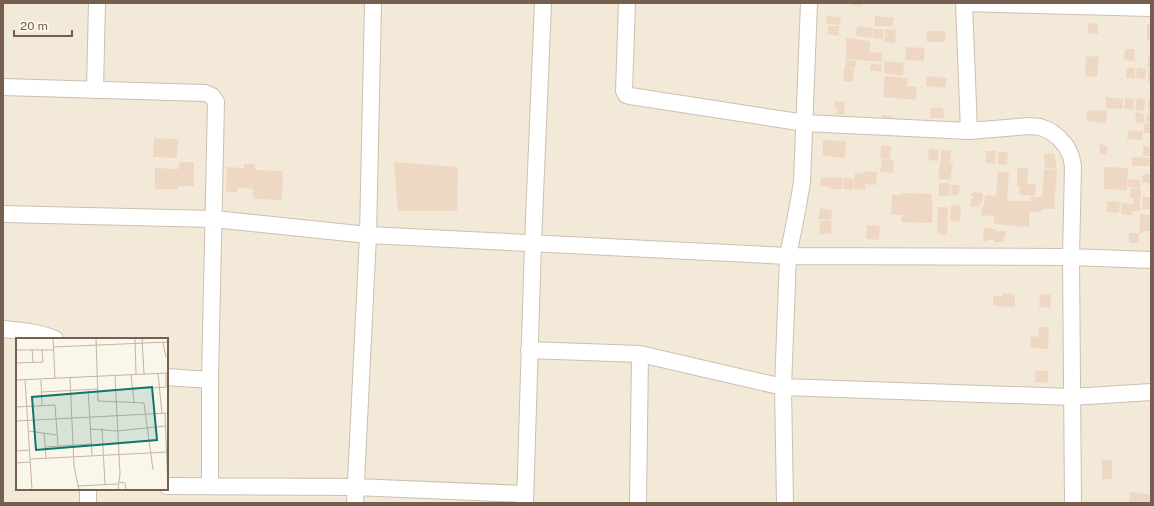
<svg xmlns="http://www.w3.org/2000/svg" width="1154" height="506" font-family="'Public Sans',sans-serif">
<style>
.residential{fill:#f3e9d9;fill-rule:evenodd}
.building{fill:#efd8c3}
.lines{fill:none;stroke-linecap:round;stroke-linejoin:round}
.street-casing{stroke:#cdbfb0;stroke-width:18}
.street{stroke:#fff;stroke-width:16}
.inset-road{fill:none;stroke:#c1b5a7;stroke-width:1}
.view{fill:#0f766e;fill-opacity:0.15;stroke:#0f766e;stroke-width:2}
.inset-edge{fill:none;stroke:#755f4e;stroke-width:2}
</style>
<rect width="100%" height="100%" fill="#fbf6ea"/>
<path class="residential" d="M3 3H1151V503H3ZM17 339H167V489H17Z"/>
<path class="building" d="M851 3H862V6L851 5Z
M827 16 840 17 841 25 826 24Z
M875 16 894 18 893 26H875Z
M1088 23 1098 24V34L1088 33Z
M1147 24H1151V40H1147Z
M828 26H839V36L827 34Z
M857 26 873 28 872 38 856 36Z
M874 29H884L883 39 873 38Z
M886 29 896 30 895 43 884 42Z
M926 31H946L945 42H927Z
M846 38 870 41V52L883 53 882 62 846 59Z
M906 47 925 48 924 61 905 60Z
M1125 49H1135L1134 61 1124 60Z
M1086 56 1099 57 1097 77 1085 76Z
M1148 56 1151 57V68H1147Z
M846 60 856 61 855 68H845Z
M884 61 904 63 903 76 884 73Z
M871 63 882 65 881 72 870 70Z
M844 68 854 69 853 82 843 81Z
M1127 68H1135V79L1126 78Z
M1137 68 1146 69 1145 79 1136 78Z
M1148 69 1151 70V82H1148Z
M885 76 908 78 907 86 917 87 916 100 883 97Z
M927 76 947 78 945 88 926 86Z
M1106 97 1123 99 1122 109 1106 108Z
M1125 98 1134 99 1133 110 1124 108Z
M1137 98 1145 99 1144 111 1135 110Z
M1148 100H1151V111H1148Z
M835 101 845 102 844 115 836 114 838 108 834 107Z
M931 108H943L944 118H930Z
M1087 110 1107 111 1106 123 1086 121Z
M1136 112 1144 114V123L1135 122Z
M1147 113H1151V123L1145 122Z
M882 115 893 116 892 125 882 124Z
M1144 123 1151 124V133H1144Z
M1128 130 1143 131 1142 140 1127 139Z
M154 138 178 139 177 158 153 157Z
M823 140 846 141 845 158 823 156Z
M1099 144 1107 146V155L1100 154Z
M881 146H891L890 159 880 158Z
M1143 146 1151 147V156H1143Z
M929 149 938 150V161L928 160Z
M941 150H951L950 162 941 161Z
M986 151H996L995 164 986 163Z
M998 152H1008L1007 165 998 164Z
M1044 153 1055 154 1054 159 1056 160V169L1045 168Z
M1132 157 1151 158V166H1132Z
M882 159 894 160 893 173 880 172Z
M940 161 953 163 950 180 938 179Z
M179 162H194V186H178V189H155V168L179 169Z
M394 162 458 167 457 211H398Z
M244 164H255V170L283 171 282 200 253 199V189L237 188V192H226L227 167 244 168Z
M1104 167 1128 168 1127 190 1104 189Z
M1017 168H1028L1027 184H1036L1035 196 1019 195 1020 186H1017Z
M1044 169 1057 170 1054 209H1043L1040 212H1029V227L994 224V216L981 215 982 205 984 206 985 195 996 196 998 172H1009L1007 203 1009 201H1032L1030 197H1042Z
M864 171 877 172 876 185 865 184V190L854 189 855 173 864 174Z
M1151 174V183L1142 182V175Z
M821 177 832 178 831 187 820 186Z
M832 177 843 178 842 189H831Z
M844 178 854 179 853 190 843 189Z
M1128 179 1140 180V188L1128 187Z
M939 183H950V196H939Z
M951 185H960L959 193 955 196 953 194 951 196Z
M1131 188 1141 189 1140 211H1133L1132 215 1121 214 1122 203 1133 204V198H1130Z
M973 192 983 193 982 203H980L979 207H977L975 204V207H970L971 199 973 200 974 196H970Z
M902 193 931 194 933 204 932 223 901 222 902 215H891L892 195H901Z
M1143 197H1151V210L1142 209Z
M1107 201 1120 202 1119 213 1107 212Z
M951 205 961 206 960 222 950 221Z
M938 207H948L947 235 937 234Z
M820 208 832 210 831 220 818 219Z
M1140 214 1151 215V231H1143V233H1139Z
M820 221H832L831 234H819Z
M867 225 880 226 879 240 866 239Z
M984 228 995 229 996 231H1006L1005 237 1002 242H994V240L991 239 983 242Z
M1129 233H1139V243H1129Z
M1003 293 1015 294V307L993 306V296H1003Z
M1040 294 1051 295 1050 308 1039 307Z
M1039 327H1049L1048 349 1030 348 1031 336 1038 337Z
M1035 371H1048V383L1035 382Z
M1102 460H1112V479H1102Z
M1130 492 1151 495V503H1129Z"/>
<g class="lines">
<g class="street-casing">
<path id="street" d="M627 3 624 91 626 95 630 96 805 123 969 131 1029 126 1040 127 1050 131 1059 138 1066 146 1071 156 1073 166 1071 257 1073 503
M3 87 205 93 212 96 216 102 210 380V486
M95 90 97 3
M969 131 964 3 1151 8
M3 214 214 219 368 235 788 256 1071 257 1151 260
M3 329C21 331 39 332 55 339
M529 350 640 354 783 387 1072 397 1151 392
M167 377 210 380
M167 486 355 487 525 494
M88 503V489
M355 503 368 235 373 3
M525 503 533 243 543 3
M638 503 640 354
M785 503 783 387 788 256 797 211 802 182 809 3"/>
</g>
<use href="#street" class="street"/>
</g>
<g transform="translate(16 338)">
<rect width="152" height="152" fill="#fbf6ea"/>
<path class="inset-road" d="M37 0 39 41M80 0 82 63 128 65 137 132M119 0 120 37M126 0 128 36M147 4 150 19H152M37 9 152 4M16 11 17 24M0 12H37M0 25 27 24 26 11M142 35 146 76M150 35V48M99 37 104 136 102 152M115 37 118 64M54 40 58 128 63 152M0 42 152 35M9 42 16 152M25 42 26 68M72 51 76 117M116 51 152 49M26 54 81 51M0 69 39 67 42 108M149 75 152 152M0 83 152 75M86 90 89 147M74 91 101 93 149 88M13 93 41 97M28 95 30 120M29 109 75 106M0 113 14 112M15 121 152 114M0 125 15 124M103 144 109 145 110 152M62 148 102 146"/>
<path class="view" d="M136 49 141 102 20 112 16 59Z"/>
<rect width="152" height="152" class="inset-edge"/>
</g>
<rect width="1154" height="506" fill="none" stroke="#755f4e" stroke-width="8"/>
<path d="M14 30v6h58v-6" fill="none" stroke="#755f4e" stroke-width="2"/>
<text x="20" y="30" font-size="12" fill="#755f4e" stroke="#fefaf0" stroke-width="3" paint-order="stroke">20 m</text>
</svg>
